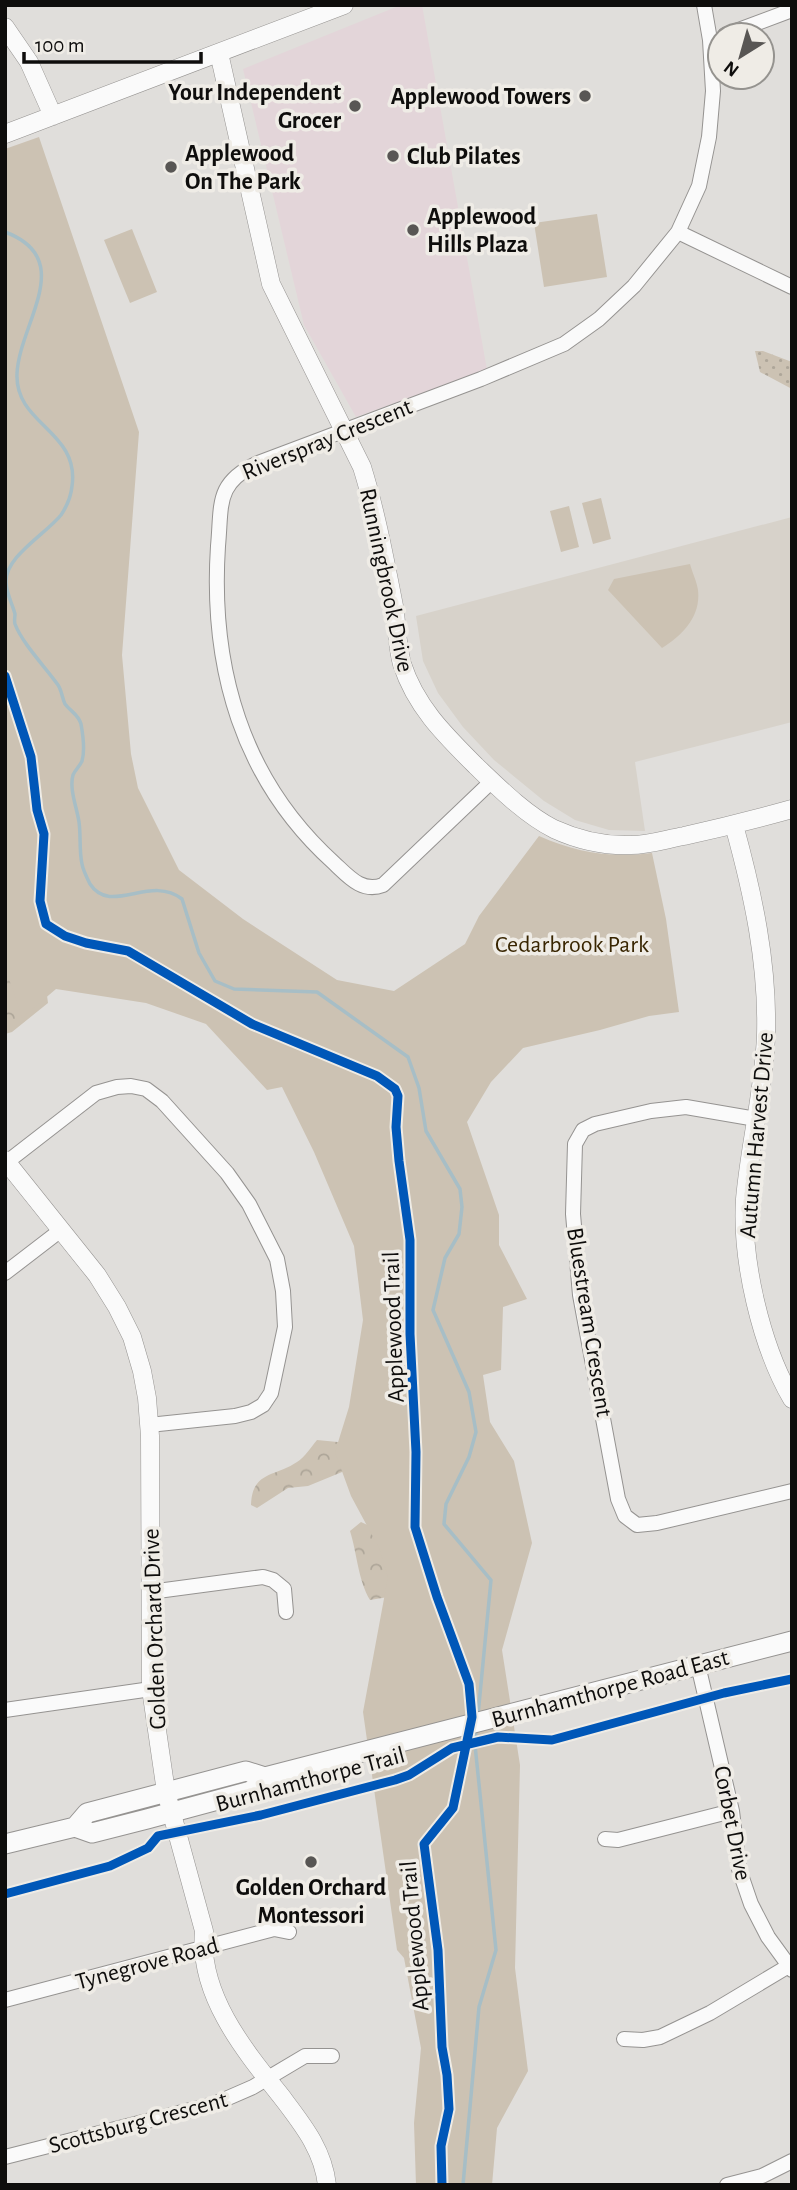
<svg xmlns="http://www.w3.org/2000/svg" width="797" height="2190" font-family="'Alegreya Sans',sans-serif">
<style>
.commercial{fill:#e3d5d9}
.built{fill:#d7d2ca}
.grass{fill:url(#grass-dots)}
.forest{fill:url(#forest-crowns)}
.green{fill:#ccc2b3}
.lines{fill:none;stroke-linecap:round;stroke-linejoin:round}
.stream{stroke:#a7bec6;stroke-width:3.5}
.minor-casing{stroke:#959391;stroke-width:16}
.tertiary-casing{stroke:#959391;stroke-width:19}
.secondary-casing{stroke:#959391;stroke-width:21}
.minor{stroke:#fafafa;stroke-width:14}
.tertiary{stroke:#fafafa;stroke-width:18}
.secondary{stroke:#fafafa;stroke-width:19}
.cycleway-casing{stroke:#efece6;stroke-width:13}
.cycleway{stroke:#0057b8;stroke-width:9}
.poi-dot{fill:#585654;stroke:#efece6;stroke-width:2.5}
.labels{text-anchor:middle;stroke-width:7;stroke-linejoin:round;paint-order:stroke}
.poi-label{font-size:24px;font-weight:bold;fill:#0e0d0c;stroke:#efece6;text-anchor:start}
.street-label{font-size:24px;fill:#0e0d0c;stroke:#efece6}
.park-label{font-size:24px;fill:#382501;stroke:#efece6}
</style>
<defs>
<pattern id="grass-dots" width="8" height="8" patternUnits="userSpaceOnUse" patternTransform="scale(1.75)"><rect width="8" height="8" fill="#ccc2b3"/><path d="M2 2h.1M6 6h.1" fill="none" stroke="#aea699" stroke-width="1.8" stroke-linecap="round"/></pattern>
<pattern id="forest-crowns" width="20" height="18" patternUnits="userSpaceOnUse" patternTransform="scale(1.75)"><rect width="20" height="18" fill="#ccc2b3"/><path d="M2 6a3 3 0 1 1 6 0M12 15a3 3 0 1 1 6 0" fill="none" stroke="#aea699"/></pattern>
</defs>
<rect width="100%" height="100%" fill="#e0dedb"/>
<path class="commercial" d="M401 5H422L487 370 356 417 304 325 243 69Z"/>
<path class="built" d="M792 517V722L635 762 645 831 609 830 575 820 544 801 494 760 463 727 438 693 423 661 416 616Z"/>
<path class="grass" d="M755 351H763L792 362V389L760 372Z"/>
<path class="forest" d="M5 967 46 988 48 1003 12 1032 5 1034Z
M317 1440 348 1443 347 1470 308 1486 288 1488 257 1508 251 1505C252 1471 275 1477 297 1462 305 1457 311 1447 317 1440Z
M361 1522 385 1533 398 1545 388 1597 370 1600C358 1580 357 1553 350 1531Z"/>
<path class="green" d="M39 137 139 432 122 655 131 754 138 788 179 870 243 919 337 980 394 991 465 944 479 916 539 836C577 853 611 858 652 853L666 919 679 1012 649 1016 600 1030 523 1048 491 1082 467 1122 499 1215V1245L527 1299 503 1307 501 1370 483 1375 490 1422 514 1461 532 1543 502 1650 520 1765 515 1968 528 2071 497 2128 492 2185H416L414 2123 421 2048 404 1958 397 1950 363 1712 388 1577 379 1548 351 1496 335 1452 349 1407 363 1320 354 1246 314 1152 282 1087 267 1090 206 1024 146 1003 56 989 22 1018 5 967V149Z
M597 214 607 277 544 287 534 223Z
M132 229 157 292 130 303 104 240Z
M601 498 611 539 593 544 582 503Z
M569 506 579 547 561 552 550 511Z
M690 564C692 572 697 582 698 590 701 616 683 635 662 648L608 590 614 579Z"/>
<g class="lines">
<path class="stream" d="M5 232C78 259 19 323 17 374 15 425 80 431 72 486 71 497 67 506 61 515 47 533 4 557 6 583 7 595 12 603 15 614 15 617 14 621 15 624 22 643 46 668 58 685 62 691 62 698 65 704 71 712 78 714 81 724 83 735 85 751 82 761 80 766 75 770 73 775 69 789 77 808 79 822 81 836 79 850 82 864 83 870 87 878 90 884 111 916 150 874 182 899L199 953 215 981 234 989 317 992 408 1057 419 1088 426 1131 460 1189 462 1207 459 1234 445 1258 433 1310 469 1392 476 1432 469 1457 446 1504 444 1524 491 1580 478 1715
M463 2185 479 2007 496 1950 475 1745 476 1730"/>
<g class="minor-casing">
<path id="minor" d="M725 35 792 10
M678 232 792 287
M492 781 383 885C362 893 349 877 334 863 242 780 210 668 218 546 222 504 215 483 258 463L481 379 564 344 599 319 634 286 678 232 699 186 709 137 713 91 710 40 704 5
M756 1119 686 1107 651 1111 595 1124 583 1130 575 1144 573 1214 580 1295 618 1499 625 1516 637 1525 657 1523 792 1491
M7 1162 96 1093 117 1087 131 1086 146 1089 162 1101 227 1173 249 1204 277 1259 283 1291 285 1327 271 1393 263 1405 251 1412 235 1416 149 1425
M5 1273 61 1230
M150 1592 263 1577 273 1580 284 1589 286 1612
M698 1665 732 1811 739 1869 751 1904 768 1937 792 1970
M5 1710 151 1689
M605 1839 618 1840 732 1811
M5 2000 274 1929 289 1932
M624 2039 643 2040 660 2037 710 2013 792 1964
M5 2157 214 2104 253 2087 305 2056H332
M727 2185 762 2176 792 2161"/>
</g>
<g class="tertiary-casing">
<path id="tertiary" d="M5 27 29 62 53 116
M219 53 271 284 362 467C376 512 385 560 394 606 397 625 397 646 402 664 416 707 445 735 476 766 499 788 526 815 554 829 578 840 605 846 631 845 649 845 667 839 684 836 720 828 756 819 792 809
M5 134 344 5
M734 825C753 894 768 963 766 1035 764 1090 750 1143 745 1199 741 1260 761 1346 792 1399
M5 1160 97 1275 117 1307 132 1337 142 1371 147 1398 150 1436 151 1689 166 1792 204 1931C198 1994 244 2050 281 2096 302 2124 323 2149 327 2185"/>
</g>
<g class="secondary-casing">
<path id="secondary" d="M75 1827 87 1813 246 1771 265 1777
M5 1844 75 1827 92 1833 147 1819 251 1791 265 1777 792 1641"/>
</g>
<use href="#minor" class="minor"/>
<use href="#tertiary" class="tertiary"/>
<use href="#secondary" class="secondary"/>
<g class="cycleway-casing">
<path id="cycleway" d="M5 676 31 757 37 810 44 834 40 901 46 924 65 936 86 943 128 951 252 1024 377 1076 395 1089 398 1096 396 1127 399 1161 410 1240V1334L416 1452 415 1527 437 1597 469 1684 472 1717 453 1808 424 1844 438 1950 442 2047 447 2075 449 2109 441 2146 442 2185
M5 1894 110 1866 148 1848 158 1836 261 1815 395 1780 409 1775 452 1748 498 1737 552 1740 724 1693 792 1679"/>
</g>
<use href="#cycleway" class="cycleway"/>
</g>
<g class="poi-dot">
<circle cx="585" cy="96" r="7"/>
<circle cx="355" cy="106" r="7"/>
<circle cx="393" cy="156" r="7"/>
<circle cx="171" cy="167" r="7"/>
<circle cx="413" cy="230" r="7"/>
<circle cx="311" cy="1862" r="7"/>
</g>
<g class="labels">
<g class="poi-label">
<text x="341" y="100" text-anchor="end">Your Independent<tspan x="341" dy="28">Grocer</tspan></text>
<text x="571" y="104" text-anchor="end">Applewood Towers</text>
<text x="185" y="161">Applewood<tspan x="185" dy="28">On The Park</tspan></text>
<text x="407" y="164">Club Pilates</text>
<text x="427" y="224">Applewood<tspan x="427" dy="28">Hills Plaza</tspan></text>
<text x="311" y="1895" text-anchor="middle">Golden Orchard<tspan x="311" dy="28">Montessori</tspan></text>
</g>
<g class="street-label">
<text transform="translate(327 439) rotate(-22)" y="8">Riverspray Crescent</text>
<text transform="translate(387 580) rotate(78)" y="8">Runningbrook Drive</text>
<text transform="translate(756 1135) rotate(-85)" y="8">Autumn Harvest Drive</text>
<text transform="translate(590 1322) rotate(81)" y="8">Bluestream Crescent</text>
<text transform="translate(393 1327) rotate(-92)" y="8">Applewood Trail</text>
<text transform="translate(154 1629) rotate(-92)" y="8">Golden Orchard Drive</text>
<text transform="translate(610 1688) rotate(-15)" y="8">Burnhamthorpe Road East</text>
<text transform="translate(310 1779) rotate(-15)" y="8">Burnhamthorpe Trail</text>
<text transform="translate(733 1823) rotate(79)" y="8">Corbet Drive</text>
<text transform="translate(414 1936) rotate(-95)" y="8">Applewood Trail</text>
<text transform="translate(147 1963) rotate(-15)" y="8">Tynegrove Road</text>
<text transform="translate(138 2122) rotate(-15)" y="8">Scottsburg Crescent</text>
</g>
<g class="park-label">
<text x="572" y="952">Cedarbrook Park</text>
</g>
</g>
<rect width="797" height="2190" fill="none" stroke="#0e0d0c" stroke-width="14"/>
<g transform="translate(741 56) rotate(217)"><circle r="33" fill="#efece6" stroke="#95938f" stroke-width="2"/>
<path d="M0-5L12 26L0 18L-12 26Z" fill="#585654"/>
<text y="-10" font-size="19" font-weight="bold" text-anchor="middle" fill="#0e0d0c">N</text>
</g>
<path d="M24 52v10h177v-10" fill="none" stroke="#0e0d0c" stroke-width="3.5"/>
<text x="35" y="52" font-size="21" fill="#0e0d0c" stroke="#efece6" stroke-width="5" paint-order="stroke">100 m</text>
</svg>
